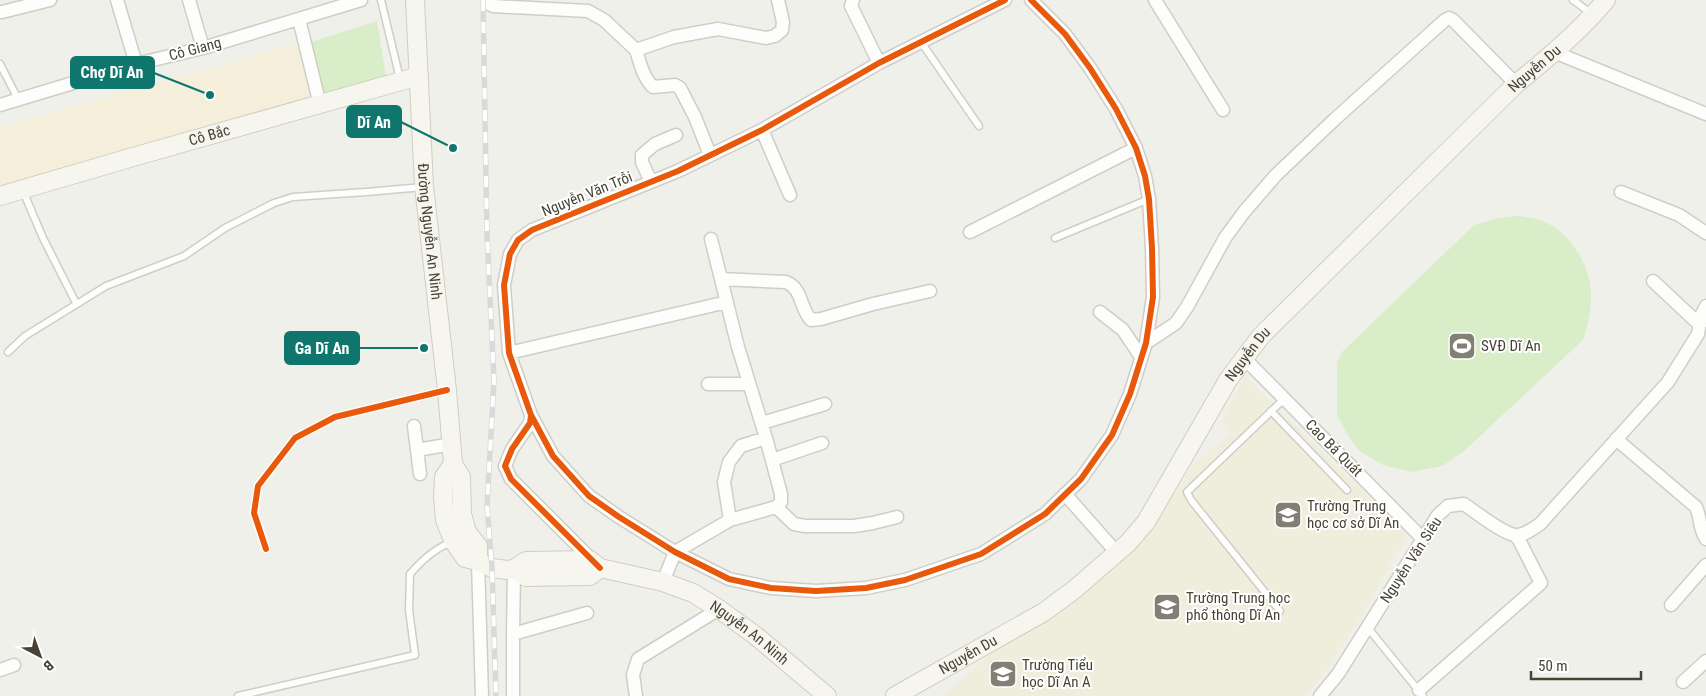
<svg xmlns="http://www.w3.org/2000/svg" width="1706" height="696" font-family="'Roboto Condensed',sans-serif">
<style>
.commercial{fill:#f4eedb}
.education{fill:#efeddb}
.green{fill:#d8edc8}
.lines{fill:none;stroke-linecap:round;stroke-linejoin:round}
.lane-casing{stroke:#cecdc7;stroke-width:9}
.street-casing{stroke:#cecdc7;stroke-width:15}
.secondary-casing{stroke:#d0cec0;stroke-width:20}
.lane{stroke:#fdfdfc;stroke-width:6}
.street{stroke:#fdfdfc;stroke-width:12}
.secondary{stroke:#f6f5ee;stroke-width:18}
.rail-casing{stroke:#d9d9d8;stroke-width:5.5}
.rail{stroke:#fff;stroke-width:4;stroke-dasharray:11;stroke-linecap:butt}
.cycleway-casing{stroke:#fff;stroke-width:9}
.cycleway{stroke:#e8590c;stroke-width:6}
.labels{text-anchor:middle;stroke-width:4;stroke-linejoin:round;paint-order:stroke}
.street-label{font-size:15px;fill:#474335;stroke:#fff}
.poi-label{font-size:15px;fill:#474335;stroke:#fff;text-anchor:start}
.leader{fill:none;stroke:#0f766e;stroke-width:2}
.callout-dot{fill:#0f766e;stroke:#fff;stroke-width:2}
.callout{fill:#0f766e;stroke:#0f766e;stroke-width:2}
.callout-label{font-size:16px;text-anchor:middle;font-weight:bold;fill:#fff}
</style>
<rect width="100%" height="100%" fill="#f0f0ea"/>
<path class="commercial" d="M309 40 324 94 0 190V127Z"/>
<path class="education" d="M1245 376 1407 535 1366 609 1325 672 1306 696H943L991 653 1044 622 1111 571 1146 538 1194 464 1230 434 1221 422Z"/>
<path class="green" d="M377 21 386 77 324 94 311 42Z
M1519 216C1545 219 1559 226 1574 247 1596 277 1594 306 1583 340L1463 452 1442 466 1411 472 1383 465 1359 451 1349 437 1337 415V363L1342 352 1474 225 1498 218Z"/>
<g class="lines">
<g class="lane-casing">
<path id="lane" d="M381 0 400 79
M1573 0 1592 14
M921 42 979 126
M0 64 18 99
M23 191 43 238 76 303
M1055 238 1149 199
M8 352 25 336 106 286 184 256 225 228 274 203 293 197 366 192 423 187
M1271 411 1347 490
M1280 611 1191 500 1187 492 1284 399
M1368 628 1423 696
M238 696 415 655 409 610 410 574C422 560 435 548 452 542"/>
</g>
<g class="street-casing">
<path id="street" d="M117 0 136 64
M189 0 203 48
M488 0 489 4 493 6 588 11 604 20 636 50 674 37 718 29 766 38 775 36 782 30 783 22 778 0
M853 0 851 6 879 63
M1155 0 1223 110
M2 12 50 0
M299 19 320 105
M636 50C640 63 643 77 653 87L675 85 680 88 695 117 710 155
M1554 52 1706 114
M0 105 136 64 203 48 361 0
M762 130 790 195
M651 182 642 162V155L655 144 676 135
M1621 192 1679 215 1706 233
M970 232 1136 148
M721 279 786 282C803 289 799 307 811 320L821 319 873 304 930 291
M1653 281 1700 325
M1100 312 1123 330 1141 357
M1146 343 1176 323 1187 307 1225 238 1244 212 1276 175 1335 119 1445 20 1449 18 1453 20 1516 84
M509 353 727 302
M1244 358 1423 539
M708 384H749
M531 415 553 456 589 496 619 517 675 552 729 579 771 588 816 591 866 588 905 580 981 554 1045 514 1081 479 1112 435 1130 394 1146 343 1153 297 1152 248 1149 199 1145 176 1136 148 1116 109 1090 68 1065 34 1031 0
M762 423 825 404
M414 426 420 474
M1616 439 1696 507C1701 518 1699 529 1706 539
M417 450 452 444
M772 460 822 443
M1065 494 1117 553
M776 507 794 524 805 526H854L873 523 897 517
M730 520 724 482 729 462 741 446 766 438
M478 561 482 696
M595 563 511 479 505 466 512 449 530 423 531 415 509 353 504 285 510 254 518 240 532 230 678 171 762 130 879 63 1005 0
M663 582 675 552 730 520 776 507 781 502V494L766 438 738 347 711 239
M1671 605 1706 565
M513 634 587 613
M0 670 14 665
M1683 682 1706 661
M1419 690 1541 583 1519 540 1515 535
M513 696V634L514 569
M636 696 633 675 638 659 719 609
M1320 696 1338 674 1438 515 1448 506 1464 504C1474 511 1504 534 1515 535 1524 536 1532 529 1540 524L1668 382 1698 334 1701 316 1706 306"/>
</g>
<g class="secondary-casing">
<g id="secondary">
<path id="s1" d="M415 0 424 186 447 390 453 464 461 477 462 514 467 532 478 546V561"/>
<path id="s2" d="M0 196 133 157 419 76"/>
<path id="s3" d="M453 464 444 477 443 497 445 520 454 542 465 558 478 561 492 568 507 570 514 569 526 561 590 560 600 568 663 582 693 593 719 609 756 636 827 696"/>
<path d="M514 569 526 577 590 576 600 568"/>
<path id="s4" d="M895 696 1044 612 1075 589 1128 543 1146 522 1228 380 1261 336 1516 84C1548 58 1580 31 1606 0"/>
</g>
</g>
<use href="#lane" class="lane"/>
<use href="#street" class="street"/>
<use href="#secondary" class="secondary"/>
<g class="rail-casing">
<path id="rail" d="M483 0 487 235 494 381 487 506 492 568 496 696"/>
</g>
<use href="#rail" class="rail"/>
<g class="cycleway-casing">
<path id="cycleway" d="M531 415 553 456 589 496 619 517 675 552 729 579 771 588 816 591 866 588 905 580 981 554 1045 514 1081 479 1112 435 1130 394 1146 343 1153 297 1152 248 1149 199 1145 176 1136 148 1116 109 1090 68 1065 34 1031 0
M266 549 254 513 258 486 295 438 335 417 447 390
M600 568 511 479 505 466 512 449 530 423 531 415 509 353 504 285 510 254 518 240 532 230 678 171 762 130 879 63 1005 0"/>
</g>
<use href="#cycleway" class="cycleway"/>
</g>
<defs>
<g id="stadium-square" transform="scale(1.4375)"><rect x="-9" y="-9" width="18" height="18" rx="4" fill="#828074" stroke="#fff"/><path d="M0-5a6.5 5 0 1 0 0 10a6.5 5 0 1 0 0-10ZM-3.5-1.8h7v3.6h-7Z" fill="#fff"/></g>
<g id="school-square" transform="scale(1.4375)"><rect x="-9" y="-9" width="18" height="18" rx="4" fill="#828074" stroke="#fff"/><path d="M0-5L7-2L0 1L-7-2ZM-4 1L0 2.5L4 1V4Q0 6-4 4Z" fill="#fff"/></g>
</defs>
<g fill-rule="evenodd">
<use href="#stadium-square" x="1462" y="346"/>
<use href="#school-square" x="1288" y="515"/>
<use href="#school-square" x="1167" y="607"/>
<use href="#school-square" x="1003" y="674"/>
</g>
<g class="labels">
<g class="street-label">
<text transform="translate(195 49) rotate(-15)" y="5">Cô Giang</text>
<text dy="5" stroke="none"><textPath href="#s4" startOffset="909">Nguyễn Du</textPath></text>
<text dy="5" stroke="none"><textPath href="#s2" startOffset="218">Cô Bắc</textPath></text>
<text transform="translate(587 194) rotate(-22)" y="5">Nguyễn Văn Trỗi</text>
<text dy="5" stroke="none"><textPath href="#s1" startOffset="232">Đường Nguyễn An Ninh</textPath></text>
<text dy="5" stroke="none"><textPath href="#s4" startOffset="504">Nguyễn Du</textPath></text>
<text transform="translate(1334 448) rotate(45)" y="5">Cao Bá Quát</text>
<text transform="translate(1411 560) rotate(-57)" y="5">Nguyễn Văn Siêu</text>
<text dy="5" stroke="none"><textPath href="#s3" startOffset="410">Nguyễn An Ninh</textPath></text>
<text dy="5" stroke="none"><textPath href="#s4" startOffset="84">Nguyễn Du</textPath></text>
</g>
<g class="poi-label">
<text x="1481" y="351">SVĐ Dĩ An</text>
<text x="1307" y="511">Trường Trung<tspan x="1307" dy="17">học cơ sở Dĩ An</tspan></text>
<text x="1186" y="603">Trường Trung học<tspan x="1186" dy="17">phổ thông Dĩ An</tspan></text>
<text x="1022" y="670">Trường Tiểu<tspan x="1022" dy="17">học Dĩ An A</tspan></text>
</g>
</g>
<path class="leader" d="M210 95L154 73M453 148L401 122M424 348L359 348"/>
<g class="callout-dot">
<circle cx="210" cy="95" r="5"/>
<circle cx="453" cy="148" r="5"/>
<circle cx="424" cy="348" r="5"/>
</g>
<g class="callout">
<rect x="71" y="57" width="83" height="31" rx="5"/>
<rect x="347" y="106" width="54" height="31" rx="5"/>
<rect x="285" y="332" width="74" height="32" rx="5"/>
</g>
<g class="callout-label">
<text x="112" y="78">Chợ Dĩ An</text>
<text x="374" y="128">Dĩ An</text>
<text x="322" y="354">Ga Dĩ An</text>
</g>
<g transform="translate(40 656) rotate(139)" stroke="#ffffff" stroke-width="4" paint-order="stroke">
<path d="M0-4L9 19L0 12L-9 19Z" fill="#474335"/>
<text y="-8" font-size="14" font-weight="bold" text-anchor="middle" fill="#474335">B</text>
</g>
<path d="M1531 671v8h110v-8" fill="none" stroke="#474335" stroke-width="2.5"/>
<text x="1538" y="671" font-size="15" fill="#474335" stroke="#ffffff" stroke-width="4" paint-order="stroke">50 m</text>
</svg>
